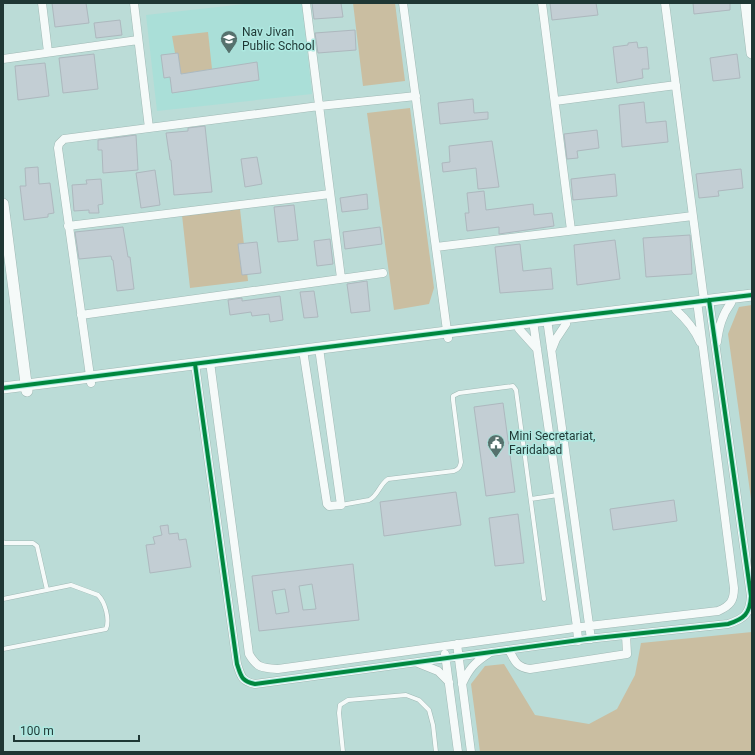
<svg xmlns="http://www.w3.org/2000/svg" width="755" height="755" font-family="Roboto,sans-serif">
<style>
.built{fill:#aadfd8}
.green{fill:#cabea1}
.building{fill:#c3ced4;stroke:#adb8be;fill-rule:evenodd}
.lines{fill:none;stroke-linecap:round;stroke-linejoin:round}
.lane-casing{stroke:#a0b9b5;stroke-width:5}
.street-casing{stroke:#a0b9b5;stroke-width:9}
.secondary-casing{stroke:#a0b9b5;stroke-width:12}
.lane{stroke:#f5faf9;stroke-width:4}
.street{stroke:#f5faf9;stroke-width:8}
.secondary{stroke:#f5faf9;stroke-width:11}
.cycleway-casing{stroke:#aee9e1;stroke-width:6}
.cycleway{stroke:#00873e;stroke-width:4}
.labels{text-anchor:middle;stroke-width:3;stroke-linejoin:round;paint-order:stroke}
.poi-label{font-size:12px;fill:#1f3734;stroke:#aee9e1;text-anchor:start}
</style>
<rect width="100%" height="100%" fill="#bbdcd7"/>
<path class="built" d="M254 3H302L312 94 157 111 146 15Z"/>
<path class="green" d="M353 3H395L405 81 363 86Z
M208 32 212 69 181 74 178 53H175L172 36Z
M410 108 434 288 429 304 394 310 367 113Z
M240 209 248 281 190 288 182 215Z
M752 305V506L728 334 739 307Z
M752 632V752H480L471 684 485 666 504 664 535 715 589 724 617 709 635 675 641 643Z"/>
<path class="building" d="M52 3H86L89 23 55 27Z
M312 3H341L343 17 314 19Z
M550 3H596L598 15 552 20Z
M693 3H730V10L694 14Z
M120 20 122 35 96 38 94 23Z
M355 30 356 50 318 53 315 33Z
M637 42 638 48 647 47 649 69H642L643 78 617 83 613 47 628 45V43Z
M178 53 181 74 257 62 259 80 172 93 170 77 164 78 161 55Z
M94 54 98 89 63 93 59 58Z
M737 54 740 78 713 81 710 58Z
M45 63 49 96 18 100 15 66Z
M473 99 474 113 488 112V119L440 124 438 103Z
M644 102 646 123 666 121 668 142 622 147 619 105Z
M205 126 212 192 174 195 171 160H170L166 133 188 131V128Z
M597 130 599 148 577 151 578 158 567 159 564 134Z
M136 135 138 170 103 173 102 150H98V140Z
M492 141 499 187 478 189 476 168 443 172 442 163 450 162 449 146Z
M257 157 262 184 245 187 241 159Z
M38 167 39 184 50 183 54 213 48 214V217L24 220 20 186H26L25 168Z
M741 169 743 188 718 191 719 196 699 198 696 174Z
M155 170 160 205 141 208 136 173Z
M615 174 617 196 573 200 571 179Z
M101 179 103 204 98 205 99 213H89V210L74 211 72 185 87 184 86 180Z
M484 191 486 210 533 204 534 215 552 213 554 226 499 234V227L467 231 465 213H469L467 193Z
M367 194 368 209 342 212 340 198Z
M294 205 298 240 278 242 274 207Z
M123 227 128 257H130L134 289 117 291 113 260H112L111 256 79 259 75 232Z
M380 227 382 244 345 249 343 232Z
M690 235 692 274 646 277 643 238Z
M330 239 333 264 317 266 314 241Z
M615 240 620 279 577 285 574 245Z
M257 242 261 273 242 275 238 244Z
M520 244 523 271 551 268 553 289 500 293 495 247Z
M367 281 370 311 351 313 347 284Z
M314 291 318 317 304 318 300 292Z
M280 296 283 320 270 322 269 314 252 316 251 312 230 315 228 300 242 298V301Z
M503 403 515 492 486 496 474 407Z
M456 492 461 525 384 536 380 502Z
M674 500 677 521 613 530 610 509Z
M518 514 524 563 495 566 489 518Z
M168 525 169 534 178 533 179 540 186 539 191 567 150 573 146 545 155 544 153 537 162 535 160 526Z
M353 564 359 620 259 631 252 576ZM312 584 316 609 303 610 299 586ZM285 589 289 612 276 614 272 591Z"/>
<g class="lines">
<g class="lane-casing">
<path id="lane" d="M531 499 558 495
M341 505 369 500C378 496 379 485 388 479L454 471C459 469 460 467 461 462L453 400V396L459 393 513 386 516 390 544 599
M3 542 5 543H33L37 546 47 590
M3 599 71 585 98 595C105 602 110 619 106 629L3 649
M343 752 339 713 340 705 348 700 406 695 419 700 429 710 433 725 436 752"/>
</g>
<g class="street-casing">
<path id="street" d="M42 3 48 52
M134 3 149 128
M306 3 341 278
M403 3 448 338
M542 3 571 230
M665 3 704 300
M3 59 138 40
M555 101 676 85
M68 226 330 194
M436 247 693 216
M676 310C686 319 695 330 700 342
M81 315 383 273
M547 319 591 639
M533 321 577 627 578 641
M519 329 537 349
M717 342C719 327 722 315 731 303
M552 349 556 339 566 324
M303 350 327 504 329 506 341 505 319 348
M210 362 249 654C257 668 262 668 278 669L589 626 718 611C730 606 734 601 734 588L697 301
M195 364 237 664C241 676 241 681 255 684L587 639 728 624C744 619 750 614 751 596L709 300
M91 383 58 148 59 144 64 139 319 106 416 96
M457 644 471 752
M509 650C515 661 516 667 530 669L627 654 626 635
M445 654 458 752
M418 663 438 671 449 682
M462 684C469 669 474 663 488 654"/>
</g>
<g class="secondary-casing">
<path id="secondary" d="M746 3 752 53
M3 204 27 391
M3 388 447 332 752 295"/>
</g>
<use href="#lane" class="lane"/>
<use href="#street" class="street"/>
<use href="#secondary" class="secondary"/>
<g class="cycleway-casing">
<path id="cycleway" d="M195 364 237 664C241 676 241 681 255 684L587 639 728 624C744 619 750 614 751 596L709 300
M3 388 447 332 752 295"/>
</g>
<use href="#cycleway" class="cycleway"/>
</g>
<defs>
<g id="school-pin" transform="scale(0.9)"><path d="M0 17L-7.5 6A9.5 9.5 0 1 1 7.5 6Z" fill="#56716d" stroke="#aee9e1"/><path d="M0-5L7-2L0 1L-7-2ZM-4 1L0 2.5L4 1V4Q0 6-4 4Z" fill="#fff"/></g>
<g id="civic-pin" transform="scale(0.9)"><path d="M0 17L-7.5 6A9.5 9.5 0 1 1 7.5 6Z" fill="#56716d" stroke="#aee9e1"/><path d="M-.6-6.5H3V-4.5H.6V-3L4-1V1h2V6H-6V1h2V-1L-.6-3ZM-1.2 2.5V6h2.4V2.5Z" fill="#fff"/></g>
</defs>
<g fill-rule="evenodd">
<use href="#school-pin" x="229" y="39"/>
<use href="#civic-pin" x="496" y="443"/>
</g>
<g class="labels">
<g class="poi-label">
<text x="242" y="36">Nav Jivan<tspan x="242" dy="14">Public School</tspan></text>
<text x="509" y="440">Mini Secretariat,<tspan x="509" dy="14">Faridabad</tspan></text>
</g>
</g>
<rect width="755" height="755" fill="none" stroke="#1f3734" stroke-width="8"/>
<path d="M14 735v6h125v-6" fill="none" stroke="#1f3734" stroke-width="2"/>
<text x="20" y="735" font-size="12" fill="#1f3734" stroke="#aee9e1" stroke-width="3" paint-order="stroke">100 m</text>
</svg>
